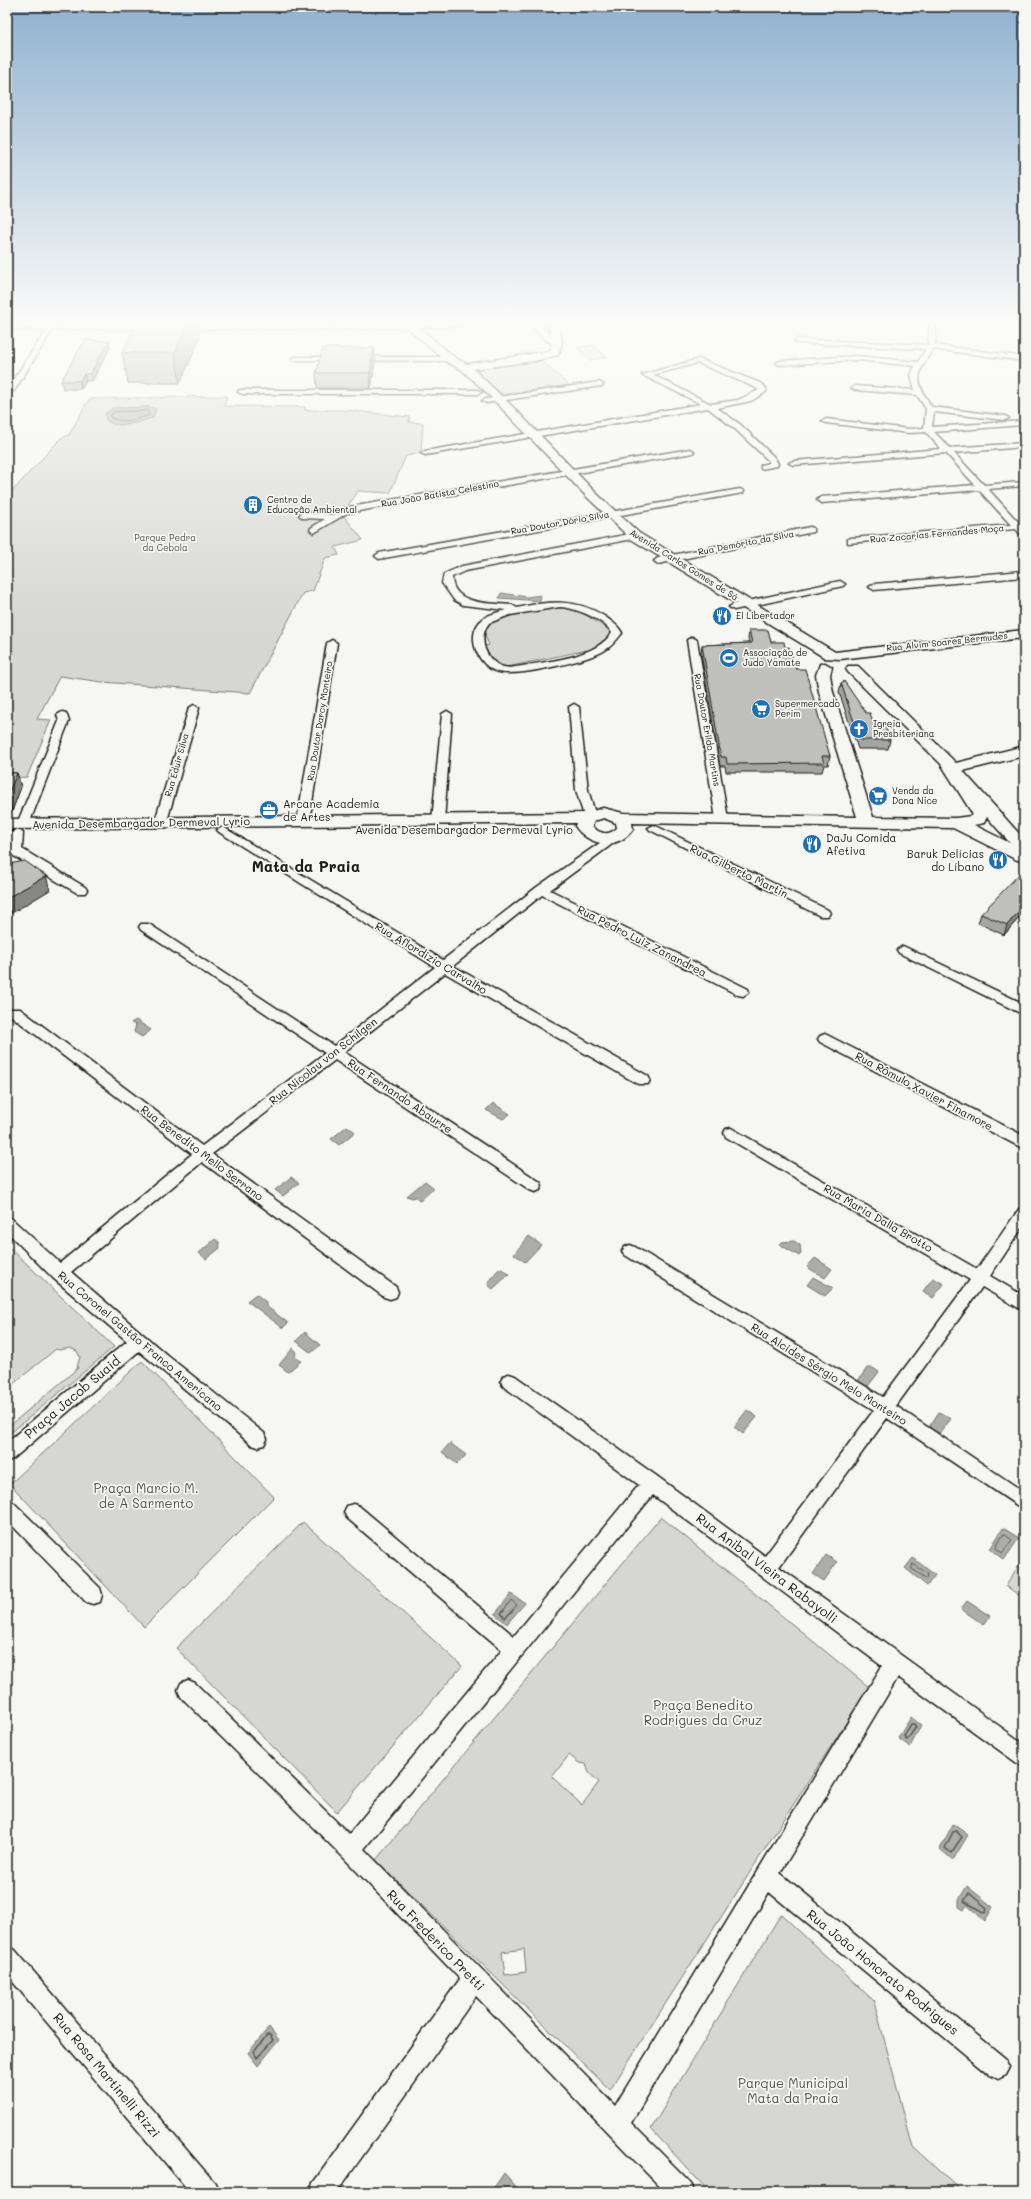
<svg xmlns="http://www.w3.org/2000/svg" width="1031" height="2199" font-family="Mali,sans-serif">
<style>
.green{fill:#d6d6d2;stroke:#797977;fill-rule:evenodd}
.water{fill:#acaca9;stroke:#727271}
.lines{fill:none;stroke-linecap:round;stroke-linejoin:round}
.shore-far1{stroke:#565654;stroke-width:1}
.shore{stroke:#565654;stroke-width:1.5}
.street-casing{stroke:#1c1c1c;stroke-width:3}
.secondary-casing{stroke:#1c1c1c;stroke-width:3}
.primary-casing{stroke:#1c1c1c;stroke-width:3}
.street{fill:#f6f6f2;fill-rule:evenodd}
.secondary{fill:#f6f6f2;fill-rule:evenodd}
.primary{fill:#f6f6f2;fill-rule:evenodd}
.wall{fill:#a5a5a3;stroke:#1c1c1c}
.shaded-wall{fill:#868684;stroke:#1c1c1c}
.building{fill:#c0c0bd;stroke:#1c1c1c}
.labels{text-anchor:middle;stroke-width:3.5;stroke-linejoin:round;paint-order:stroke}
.far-street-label{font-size:9px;fill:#1c1c1c;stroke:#f6f6f2}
.far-poi-label{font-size:9px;fill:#1c1c1c;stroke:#f6f6f2;text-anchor:start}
.far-park-label{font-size:9px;fill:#545453;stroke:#f6f6f2}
.poi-label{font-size:11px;fill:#1c1c1c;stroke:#f6f6f2;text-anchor:start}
.street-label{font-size:11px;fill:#1c1c1c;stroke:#f6f6f2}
.near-street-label{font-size:13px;fill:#1c1c1c;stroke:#f6f6f2}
.near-park-label{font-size:13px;fill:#545453;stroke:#f6f6f2}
.district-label{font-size:15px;font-weight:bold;fill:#1c1c1c;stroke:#f6f6f2}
</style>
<rect width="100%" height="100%" fill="#f6f6f2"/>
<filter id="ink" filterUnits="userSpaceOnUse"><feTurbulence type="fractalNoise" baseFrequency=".025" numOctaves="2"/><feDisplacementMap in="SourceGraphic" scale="8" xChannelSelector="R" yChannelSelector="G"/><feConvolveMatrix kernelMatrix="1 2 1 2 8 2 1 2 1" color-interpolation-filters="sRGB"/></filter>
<g filter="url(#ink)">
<path class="green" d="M593 345 607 357 590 360 577 348Z
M541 361 569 385 506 394 498 393 476 371 479 369Z
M227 396 224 406 305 407V410H344L410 417 409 422 423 423 421 453 406 456 390 493 358 491C353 500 346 506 343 515L363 540 335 547 339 555 325 558 313 591 303 593 250 693 102 682 60 676 37 719 51 720 27 777 7 778V497L61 438 69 435 89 399Z
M562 605 571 606 615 633 597 648 502 668 495 667 482 647 489 645 483 631 488 621Z
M7 1245 114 1347 7 1436V1428L78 1368 77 1367 80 1357 77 1351 70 1348 59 1350 56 1349 7 1389Z
M142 1361 274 1497 144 1627 10 1484Z
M661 1517 869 1687 610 2090 376 1860ZM569 1755 579 1763 586 1764 589 1773 599 1782 582 1805 552 1777ZM524 1949 526 1972 505 1975 502 1952Z
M303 1522 462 1666 337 1812 176 1648Z
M1024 1556V1599L1006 1586Z
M781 1914 874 2001 913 2147 962 2192H709L651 2129Z"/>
<path class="water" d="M150 407 156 409 153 418C140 421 117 431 106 420L105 414 112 408Z
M501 593 527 597 541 595 540 601 499 598Z
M136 1020 151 1030 142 1037 134 1032 136 1025 131 1023Z
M493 1103 510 1114 503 1119 486 1110Z
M347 1126 355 1132 339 1145 331 1139Z
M291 1177 299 1183 283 1196 275 1190Z
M425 1181 434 1188 420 1201 416 1197 412 1198 407 1196Z
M529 1236 541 1245 525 1262 514 1254Z
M215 1239 219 1242 220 1248 206 1259 199 1253Z
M794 1241 800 1245 801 1254 799 1256 779 1244 782 1242Z
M815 1258 832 1269 825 1278 807 1267Z
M500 1268 509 1274 493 1289 488 1285 489 1280Z
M813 1277 833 1288 825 1296 807 1285Z
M933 1278 944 1284 933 1298 923 1291Z
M256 1294 266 1302V1306L288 1323 283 1328 247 1301Z
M305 1332 320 1345 311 1353 296 1341Z
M293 1348 296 1351 295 1357 301 1361 288 1372 279 1365Z
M867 1368H873L879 1372 868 1386 864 1387 857 1382Z
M747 1410 757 1417 743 1434 734 1427Z
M939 1412 951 1419 939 1434 929 1427Z
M450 1443 466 1455 457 1464 442 1452Z
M1003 1528 1019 1538 1004 1560 990 1549Z
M826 1555 837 1562 824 1581 813 1574Z
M913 1558 935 1575 927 1586 905 1568Z
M511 1594 525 1603 507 1624 495 1614Z
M967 1601 990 1616 984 1625 961 1609Z
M911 1717 921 1725 910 1747 898 1738Z
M953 1824 968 1835 953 1860 940 1849Z
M967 1886 993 1907 985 1921 967 1905 964 1910 959 1907V1899Z
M269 2027 279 2040 258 2066 248 2053Z
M504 2173 521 2192H495L493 2189Z"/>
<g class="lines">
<path class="shore-far1" d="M148 411 149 415C136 420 122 424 110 417L113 412Z
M1004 1534 1012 1540 1002 1553 996 1548Z
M913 1564 928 1574 927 1579 912 1569Z
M503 1611 511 1600 517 1605 512 1611"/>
<path class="shore" d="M504 1610 501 1613 505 1618 513 1610
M911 1724H914L916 1727 907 1740 904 1736Z
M956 1831 962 1837 951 1853 945 1848 953 1832Z
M969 1893 987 1908 985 1913 964 1901Z
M267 2035H270L273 2040 257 2058 254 2052Z"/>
<g class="street-casing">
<path id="street" d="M930 323H936L935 345 1024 357V361L933 349C916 375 914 381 932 407L1005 416 1009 418 1005 420 934 412 932 427 1024 421V425L934 432 950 448 1024 443V447L954 453 984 485 1024 482V486L988 489 1020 524 1024 523V534H1020L1016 529 848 543V539L851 538 1011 525 979 490 821 503 817 500 821 497 975 485 946 453 793 465 789 463 793 461 941 449 926 432 909 433 826 423 822 421 826 419 909 429 924 428 926 409 917 395 855 390 851 388 855 386 915 390 911 375 915 366 857 360 780 365 776 363 780 361 857 356 918 362 926 349 797 343 794 341 797 339 928 345Z
M50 325 55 326 14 391H8L7 389Z
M294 357H445L449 359 445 361 292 360V358Z
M699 359 760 383 766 388V392L751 401 717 408 741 425 775 458 778 464 777 466 761 469V465L769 463V461L735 429 708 408 425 455 421 453 425 451 701 404 642 375ZM698 363 754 387 759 390 738 400 711 404 653 375Z
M599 382 603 384 602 386 486 403 482 401 486 399Z
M239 390H478L482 392 478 394H242L238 392Z
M690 449 694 451 693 453 347 513 314 533 310 530 311 528 325 519 303 518 299 515 303 512 333 515 344 508Z
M740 489 744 491 743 493 379 559 375 556 379 553Z
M810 527 813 528V532L658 564 654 561 658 558Z
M635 533 639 536 638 538 465 571 452 577C452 606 492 603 512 605L517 608C548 601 576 598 604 616 611 621 618 625 622 633 616 641 611 647 602 652 584 661 513 679 495 671 476 663 465 633 483 619 489 614 499 612 506 610L463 605 454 600 442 583 444 574 462 566ZM560 607C576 608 604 619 612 633 595 657 555 660 528 665 521 666 511 669 504 667 495 665 488 657 485 649 482 639 483 631 489 623L510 615Z
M1024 571V577L874 590 869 587 874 584Z
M840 581 845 584 843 586 734 610 729 607 734 604Z
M692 637 697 640 728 819 722 822 716 819 687 640Z
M332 640 337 643 309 822 303 825 297 822 327 643Z
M574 704 579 707 588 790 596 816 590 819 584 816 576 790 569 707Z
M194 705 199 708 167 821 161 824 157 823 155 821 189 708Z
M447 711 452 714 444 821 438 824 432 821 442 714Z
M62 712 66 713 69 721 29 824 27 826H19L17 824 59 721 57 715Z
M654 825 828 910 830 913 828 916H820L650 830 648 828Z
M223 827 443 960 537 887 611 835H619L621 837 619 839 550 890 748 989 749 992 743 996 738 995 542 895 453 966 648 1076 650 1080 648 1084H638L445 973 344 1052 540 1182 542 1186 540 1190 535 1192 530 1190 335 1060 212 1154 396 1287 398 1292 396 1297 390 1299 384 1297 202 1162 71 1272 168 1356 264 1433 267 1439 264 1445 258 1447 252 1445 139 1351 13 1459 7 1461V1442L127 1341 53 1278 7 1232V1217L12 1219 60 1263 192 1154 10 1015 8 1012 10 1009H20L202 1146 325 1053 141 930 139 927 141 924H149L334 1046 435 967 219 832 217 830Z
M17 829 23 833 22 849 85 887 87 890 85 893H77L12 855 7 850V841L11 842V833Z
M903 946 1024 1004V1015L899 953 897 950Z
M825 1034 1024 1136V1149L820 1042 818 1039 820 1036Z
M731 1128 977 1269 1019 1209 1024 1207V1225L990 1276 1024 1296V1311L982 1287 896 1406 1024 1492V1510L887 1418 779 1567 1024 1744V1766L1017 1763 898 1677 780 1873 1006 2059 1010 2067 1006 2075 998 2079 990 2075 769 1892 631 2123 691 2183 694 2192H665L476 1996 337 2192H310L313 2183 460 1979 343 1857 181 1697 178 1690 181 1683 188 1680 195 1683 349 1834 502 1650 347 1518 344 1512 347 1506 353 1504 359 1506 514 1636 639 1485 503 1386 501 1381 503 1376 509 1374 515 1376 658 1477 765 1556 874 1410 625 1255 622 1251 625 1247 630 1245 635 1247 883 1397 970 1280 726 1137 724 1133 726 1129ZM653 1495 882 1666 615 2106 364 1849Z
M7 1500 13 1502 100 1588 102 1595 100 1602 93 1604 86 1602 7 1520Z
M7 1947 15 1950 215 2183 218 2192H190L7 1975Z"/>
</g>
<g class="secondary-casing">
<path id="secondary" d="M402 323H414L455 358 467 364 550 351 552 344 542 337 530 323H540L551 335 549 323H559L562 343 558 355 534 361 473 369 513 407 596 493 639 533 835 652 1024 630V638L840 659 825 658 631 539 588 498 485 391 462 370 447 362Z
M825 663 832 667 830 675 833 692 873 817 956 818 971 816 972 813 941 764 848 672 846 669 848 666H858L956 763 1024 746V756L963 771 1024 839V861L1017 860 953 828 632 823 633 829C618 851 588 846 575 826L576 823 7 829V819L586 813 603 808 623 813 857 817 819 692 816 675 820 664ZM987 817 1010 843 974 825 984 823ZM604 818 616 823 617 828C608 836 601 834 592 827L594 821Z"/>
</g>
<g class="primary-casing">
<path id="primary" d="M7 323H465L460 326 360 329H7Z"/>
</g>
<use href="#street" class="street"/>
<use href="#secondary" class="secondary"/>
<use href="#primary" class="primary"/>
</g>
<path class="wall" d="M200 338 180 383H128L122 353Z
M110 348 92 381H86L81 389H63L61 381Z
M375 363 371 388H317L316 373Z
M749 630 771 642 785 648 796 669 830 756 828 765H824L822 772H726L725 766H720L701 653 702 645 749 643 748 639Z
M841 683 873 723 890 740 888 749H858L839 692Z
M7 773H17L21 787 12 811H7Z
M1024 912 1004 935 978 923 981 914Z"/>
<path class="shaded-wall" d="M188 323H197L200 338 180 383 175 353Z
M109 341 110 348 92 381 90 374Z
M374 348 375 363 371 388 370 373Z
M84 374 86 381 81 389 80 381Z
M17 773 21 787 12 811 7 797Z
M46 876 50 890 7 916V898Z
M1024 906V912L1004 935 1007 925Z"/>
<path class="building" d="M136 323H188L175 353H122Z
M85 340 109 341 90 374H84L80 381H61Z
M323 348H374L370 373H316Z
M749 630H768L771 642H784L785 648 789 647 796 669H805L830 756H822L824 763 727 764 726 757H721L702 645 752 643Z
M844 681 866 713H870L873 723H884L890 740H860L841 683Z
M7 773H17L7 797Z
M7 861 9 864 25 861 46 876 7 898Z
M1024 869V906L1007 925 981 914Z"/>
</g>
<linearGradient id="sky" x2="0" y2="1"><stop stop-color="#90b1cf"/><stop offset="0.51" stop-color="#fbfbf9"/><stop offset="1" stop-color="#fbfbf9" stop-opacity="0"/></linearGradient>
<rect width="1031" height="631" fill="url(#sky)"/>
<defs>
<g id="building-disc" transform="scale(1)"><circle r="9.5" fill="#1f6fb2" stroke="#f6f6f2"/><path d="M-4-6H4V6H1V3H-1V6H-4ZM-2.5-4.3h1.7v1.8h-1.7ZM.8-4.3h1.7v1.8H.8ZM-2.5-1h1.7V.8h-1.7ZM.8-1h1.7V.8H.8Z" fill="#fff"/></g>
<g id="restaurant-disc" transform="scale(1)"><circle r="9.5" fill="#1f6fb2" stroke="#f6f6f2"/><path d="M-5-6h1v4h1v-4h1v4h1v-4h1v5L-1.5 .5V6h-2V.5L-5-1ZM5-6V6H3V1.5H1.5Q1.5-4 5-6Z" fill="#fff"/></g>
<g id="stadium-disc" transform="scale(1)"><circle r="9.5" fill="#1f6fb2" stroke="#f6f6f2"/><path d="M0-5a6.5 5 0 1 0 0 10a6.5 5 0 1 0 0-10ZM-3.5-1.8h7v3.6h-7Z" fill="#fff"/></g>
<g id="supermarket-disc" transform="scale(1)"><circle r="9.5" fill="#1f6fb2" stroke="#f6f6f2"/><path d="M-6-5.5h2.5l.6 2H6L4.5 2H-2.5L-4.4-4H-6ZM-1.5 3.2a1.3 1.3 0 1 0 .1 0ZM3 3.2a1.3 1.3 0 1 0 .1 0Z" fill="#fff"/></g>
<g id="church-disc" transform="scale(1)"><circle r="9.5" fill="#1f6fb2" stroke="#f6f6f2"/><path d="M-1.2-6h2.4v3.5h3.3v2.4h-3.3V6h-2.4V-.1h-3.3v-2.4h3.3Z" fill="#fff"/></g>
<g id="office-disc" transform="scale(1)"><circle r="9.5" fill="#1f6fb2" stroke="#f6f6f2"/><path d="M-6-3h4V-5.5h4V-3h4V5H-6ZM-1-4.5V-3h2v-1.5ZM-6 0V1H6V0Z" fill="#fff"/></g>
</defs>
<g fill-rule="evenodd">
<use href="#building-disc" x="253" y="505"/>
<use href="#restaurant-disc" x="722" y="616"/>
<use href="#stadium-disc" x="729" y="658"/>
<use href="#supermarket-disc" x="761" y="709"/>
<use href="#church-disc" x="859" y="729"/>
<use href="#supermarket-disc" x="878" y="796"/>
<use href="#office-disc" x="269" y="810"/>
<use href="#restaurant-disc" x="812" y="844"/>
<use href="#restaurant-disc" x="998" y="860"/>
</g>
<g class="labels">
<g class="far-street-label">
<text transform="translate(440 494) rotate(-10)" y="3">Rua João Batista Celestino</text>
<text transform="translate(560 523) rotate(-10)" y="3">Rua Doutor Dório Silva</text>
<text transform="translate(937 534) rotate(-5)" y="3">Rua Zacarias Fernandes Moça</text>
<text transform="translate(746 543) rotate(-11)" y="3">Rua Demórito da Silva</text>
<text transform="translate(684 565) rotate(32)" y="3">Avenida Carlos Gomes de Sá</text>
<text transform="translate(947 642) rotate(-6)" y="3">Rua Alvim Soares Bermudes</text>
<text transform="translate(320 721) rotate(-81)" y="3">Rua Doutor Darcy Monteiro</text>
<text transform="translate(707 730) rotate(80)" y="3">Rua Doutor Erildo Martins</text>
<text transform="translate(177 765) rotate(-74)" y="3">Rua Eduir Silva</text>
</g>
<g class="far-poi-label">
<text x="267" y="503">Centro de<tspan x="267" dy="10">Educação Ambiental</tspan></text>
<text x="736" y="619">El Libertador</text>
<text x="743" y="656">Associação de<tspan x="743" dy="10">Judo Yamate</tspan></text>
<text x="775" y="707">Supermercado<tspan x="775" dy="10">Perim</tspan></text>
<text x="873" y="727">Igreja<tspan x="873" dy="10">Presbiteriana</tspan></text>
<text x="892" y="794">Venda da<tspan x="892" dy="10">Dona Nice</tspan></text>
</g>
<g class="far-park-label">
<text x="165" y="541">Parque Pedra<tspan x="165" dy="10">da Cebola</tspan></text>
</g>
<g class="poi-label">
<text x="283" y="808">Arcane Academia<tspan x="283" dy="13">de Artes</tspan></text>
<text x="826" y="842">DaJu Comida<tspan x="826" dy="13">Afetiva</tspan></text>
<text x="984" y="858" text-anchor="end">Baruk Delícias<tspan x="984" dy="13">do Líbano</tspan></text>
</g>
<g class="street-label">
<text transform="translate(141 823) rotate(-1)" y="4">Avenida Desembargador Dermeval Lyrio</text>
<text x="464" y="834">Avenida Desembargador Dermeval Lyrio</text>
<text transform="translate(739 871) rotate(26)" y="4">Rua Gilberto Martin</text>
<text transform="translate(642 941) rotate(27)" y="4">Rua Pedro Luiz Zanandrea</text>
<text transform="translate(431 958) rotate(31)" y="4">Rua Aflordizio Carvalho</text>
<text transform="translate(323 1061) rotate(-38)" y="4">Rua Nicolau von Schilgen</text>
<text transform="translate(924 1091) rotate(28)" y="4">Rua Rômulo Xavier Finamore</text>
<text transform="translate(400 1096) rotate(34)" y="4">Rua Fernando Abaurre</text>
<text transform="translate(202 1153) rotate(37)" y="4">Rua Benedito Mello Serrano</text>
<text transform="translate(878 1218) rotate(30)" y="4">Rua Maria Dalla Brotto</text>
<text transform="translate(140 1341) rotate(40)" y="4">Rua Coronel Gastão Franco Americano</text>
<text transform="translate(829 1374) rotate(32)" y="4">Rua Alcides Sérgio Melo Monteiro</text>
</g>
<g class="near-street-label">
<text transform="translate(72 1397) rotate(-40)" y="5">Praça Jacob Suaid</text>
<text transform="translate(767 1568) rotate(37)" y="5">Rua Anibal Vieira Rabayolli</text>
<text transform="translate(436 1940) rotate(46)" y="5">Rua Frederico Pretti</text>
<text transform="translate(883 1972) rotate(39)" y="5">Rua João Honorato Rodrigues</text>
<text transform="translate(107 2075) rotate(50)" y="5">Rua Rosa Martinelli Rizzi</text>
</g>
<g class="near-park-label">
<text x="146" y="1493">Praça Marcio M.<tspan x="146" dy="15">de A Sarmento</tspan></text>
<text x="703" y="1710">Praça Benedito<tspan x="703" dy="15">Rodrigues da Cruz</tspan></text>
<text x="793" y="2088">Parque Municipal<tspan x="793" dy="15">Mata da Praia</tspan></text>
</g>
<g class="district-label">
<text x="306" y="872">Mata da Praia</text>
</g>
</g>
<rect width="1031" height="2199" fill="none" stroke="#f6f6f2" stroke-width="24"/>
<rect x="12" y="12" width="1007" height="2175" fill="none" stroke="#1c1c1c" stroke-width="1.5" filter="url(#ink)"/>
</svg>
